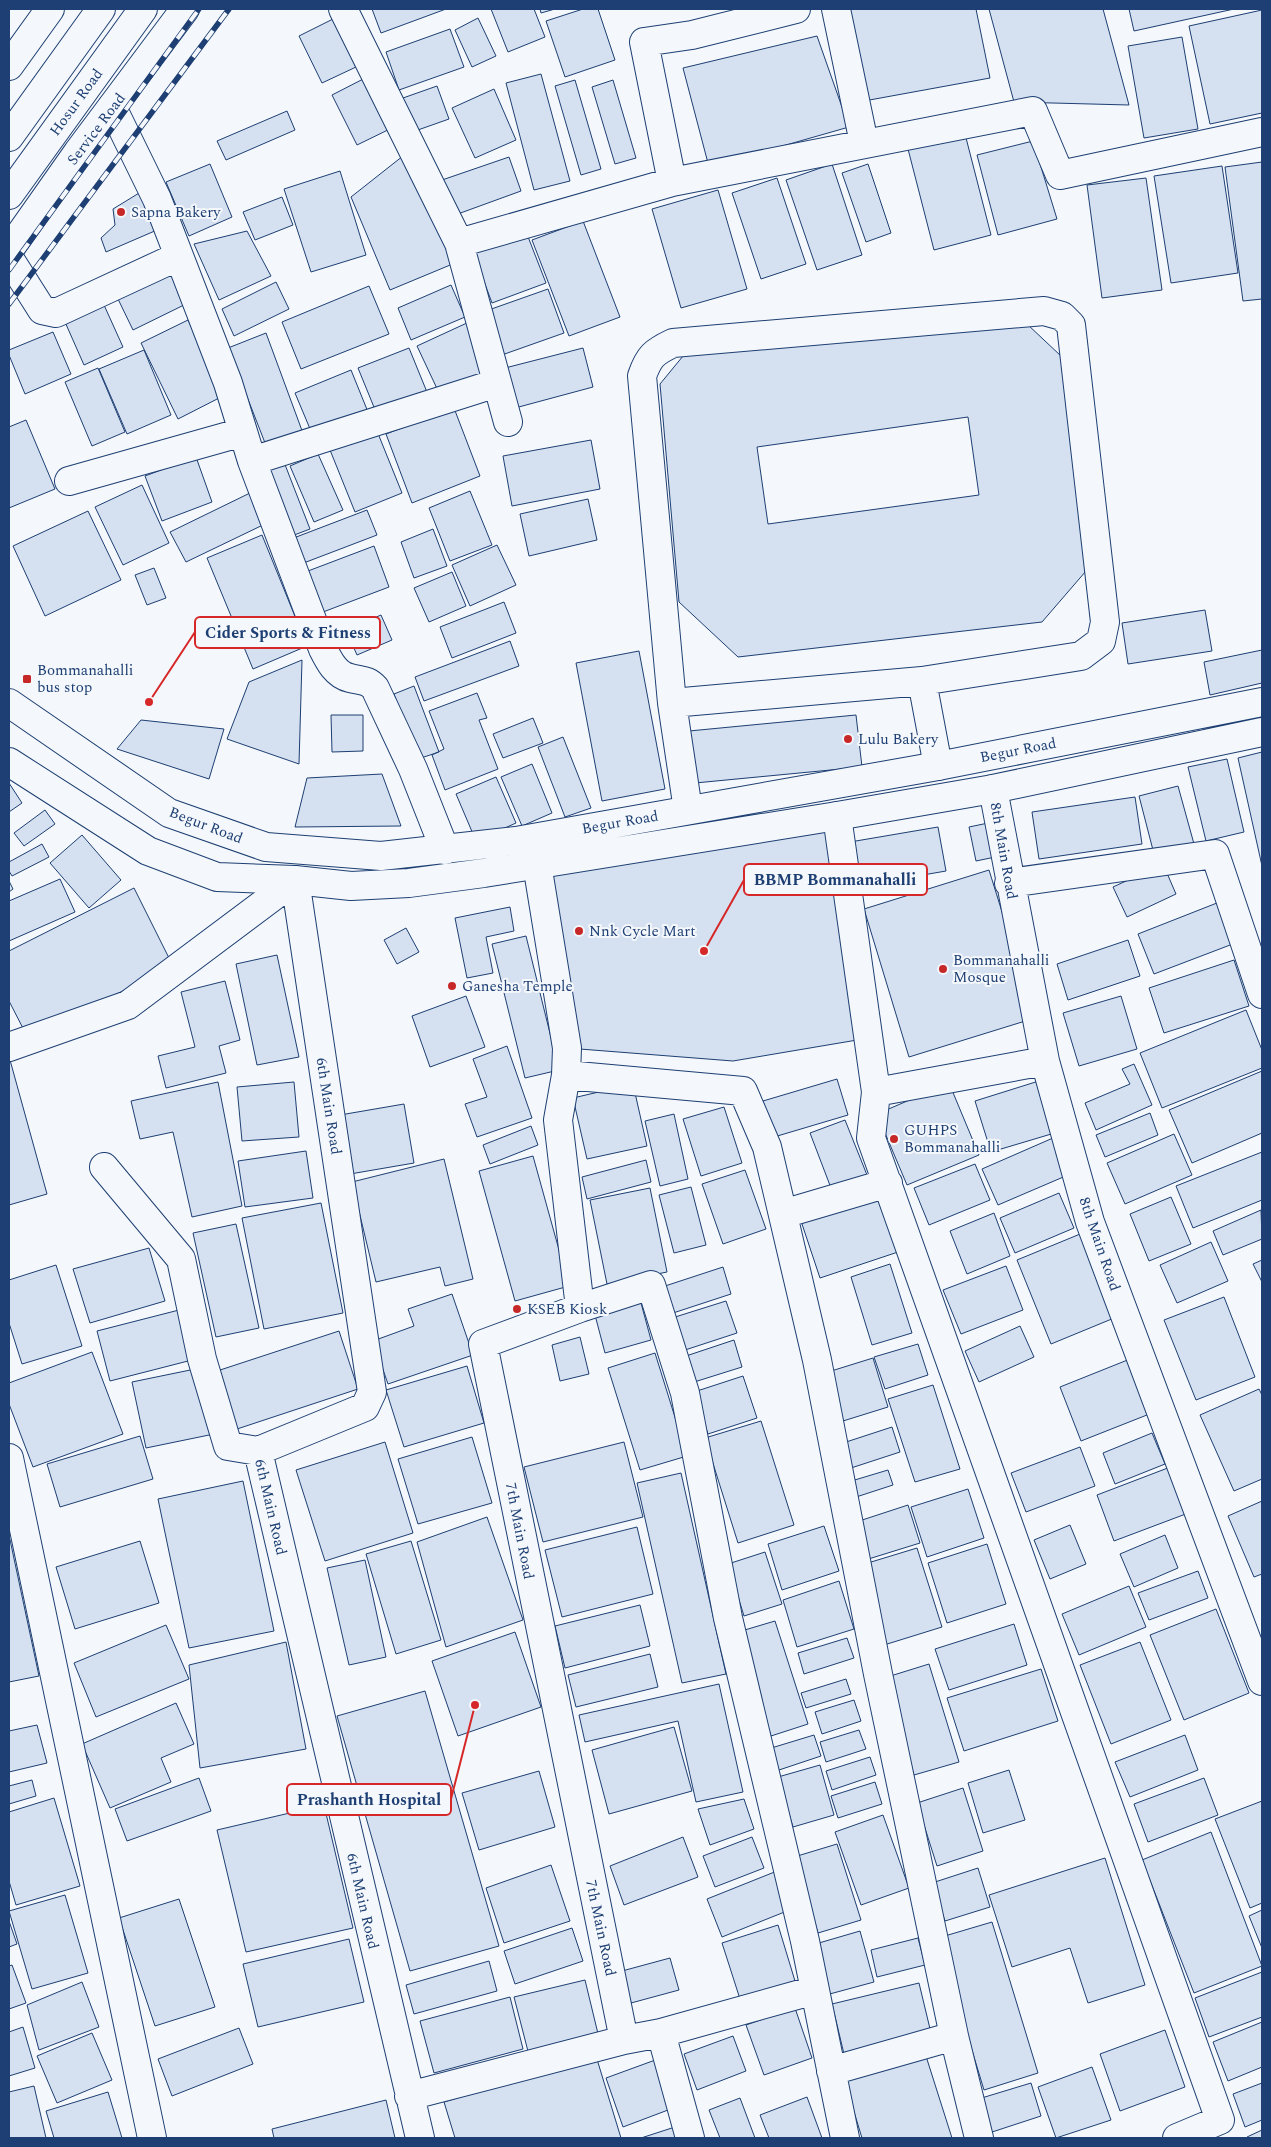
<svg xmlns="http://www.w3.org/2000/svg" width="1271" height="2147" font-family="Spectral,serif">
<style>
.building{fill:#d5e0f0;stroke:#1d3f73;fill-rule:evenodd}
.lines{fill:none;stroke-linecap:round;stroke-linejoin:round}
.street-casing{stroke:#1d3f73;stroke-width:30}
.secondary-casing{stroke:#1d3f73;stroke-width:30}
.highway-casing{stroke:#1d3f73;stroke-width:30}
.street{stroke:#f4f7fb;stroke-width:28}
.secondary{stroke:#f4f7fb;stroke-width:28}
.highway{stroke:#f4f7fb;stroke-width:28}
.rail-casing{stroke:#1d3f73;stroke-width:5.5}
.rail{stroke:#f4f7fb;stroke-width:4;stroke-dasharray:11;stroke-linecap:butt}
.poi-dot{fill:#c62828;stroke:#f4f7fb;stroke-width:2}
.labels{text-anchor:middle;stroke-width:4;stroke-linejoin:round;paint-order:stroke}
.street-label{font-size:15px;fill:#1d3f73;stroke:#f4f7fb}
.poi-label{font-size:15px;fill:#1d3f73;stroke:#f4f7fb;text-anchor:start}
.leader{fill:none;stroke:#d62828;stroke-width:2}
.callout-dot{fill:#d62828;stroke:#f4f7fb;stroke-width:2}
.callout{fill:#f4f7fb;stroke:#d62828;stroke-width:2}
.callout-label{font-size:16px;text-anchor:middle;font-weight:bold;fill:#1d3f73}
</style>
<rect width="100%" height="100%" fill="#f4f7fb"/>
<path class="building" d="M372 9H446L381 33Z
M491 9H534L545 37 508 52Z
M540 9H555L541 13Z
M583 9H598L615 60 565 77 546 21Z
M846 9H976L990 78 864 101Z
M989 9H1103L1129 105 1014 102Z
M1129 9H1234L1134 31Z
M1262 10V113L1210 124 1189 26Z
M478 18 496 56 472 67 455 30Z
M333 19 356 67 322 83 299 36Z
M450 29 464 67 399 90 386 52Z
M817 36 849 127 709 167 683 68Z
M1182 37 1198 129 1144 138 1128 46Z
M541 74 570 181 534 190 506 83Z
M371 75 396 126 357 145 332 95Z
M575 80 601 169 581 175 555 86Z
M613 80 636 158 615 164 592 87Z
M437 86 449 119 415 131 403 98Z
M494 89 516 140 475 158 452 108Z
M287 111 295 130 226 160 217 141Z
M965 134 991 235 934 250 908 149Z
M1033 141 1057 219 998 235 977 155Z
M408 152 455 263 390 290 351 197Z
M509 157 521 191 455 215 442 180Z
M1262 162V299L1243 301 1225 167Z
M210 164 232 217 189 236 166 182Z
M832 164 862 255 817 270 786 180Z
M868 164 891 233 866 242 842 173Z
M1222 166 1238 273 1171 283 1154 176Z
M340 171 366 255 311 272 284 189Z
M777 178 806 264 761 279 732 193Z
M1146 178 1162 290 1102 298 1087 185Z
M144 190 164 227 106 252 101 238 115 225 113 209Z
M718 190 747 289 681 308 652 209Z
M282 197 293 225 255 240 243 212Z
M583 221 620 317 569 336 532 240Z
M525 229 546 283 492 303 472 249Z
M247 231 271 276 219 300 194 244Z
M170 273 186 304 133 330 118 299Z
M276 282 289 309 234 336 222 309Z
M451 285 465 317 411 340 398 308Z
M369 286 389 334 301 369 282 322Z
M548 289 564 333 499 356 483 312Z
M104 305 123 347 84 365 65 322Z
M188 320 225 395 178 419 141 343Z
M469 322 492 371 440 395 417 346Z
M1027 324 1061 356 1086 571 1042 622 738 657 679 602 660 384 688 350ZM968 417 979 495 768 524 757 447Z
M53 332 71 374 25 394 9 355V350Z
M266 333 304 436 267 448 228 348Z
M409 348 429 397 378 417 358 368Z
M583 348 593 387 515 408 505 368Z
M144 350 171 415 127 434 99 369Z
M98 368 125 432 92 446 65 382Z
M351 370 368 412 313 436 295 393Z
M454 408 480 476 412 503 386 434Z
M26 420 55 489 9 508V427Z
M377 431 402 493 355 512 330 450Z
M591 440 600 489 512 506 503 456Z
M318 454 343 510 314 522 290 466Z
M196 457 212 502 162 521 145 476Z
M284 462 310 529 289 537 263 471Z
M142 485 169 543 123 565 95 507Z
M470 491 492 545 450 561 429 508Z
M250 493 265 524 186 562 170 532Z
M588 499 597 540 529 556 520 514Z
M367 510 377 535 301 564 291 539Z
M88 511 121 580 45 616 13 546Z
M433 529 447 566 414 578 401 542Z
M262 535 307 646 253 669 207 558Z
M497 545 516 585 470 606 452 565Z
M374 546 389 587 323 612 308 571Z
M154 568 166 598 147 605 135 575Z
M452 572 466 606 429 622 414 588Z
M504 602 516 633 452 658 440 627Z
M1205 610 1212 651 1128 664 1122 623Z
M381 615 392 640 357 655 346 630Z
M510 641 519 666 424 701 415 677Z
M1262 650V683L1210 695 1204 662Z
M639 651 665 789 602 801 576 663Z
M302 660 299 764 227 739 249 682Z
M414 686 439 752 418 759 394 694Z
M477 693 487 718 479 720 498 769 445 790 432 755 444 749 429 711Z
M331 715H363V751L332 752Z
M856 715 862 767 695 783 689 731Z
M533 718 543 743 503 758 493 734Z
M141 720 224 729 209 779 117 749Z
M563 737 591 808 565 817 538 747Z
M1262 752V866L1238 758Z
M1227 759 1244 832 1206 841 1188 767Z
M532 764 552 813 522 826 501 777Z
M382 774 401 826 295 827 307 778Z
M496 777 516 823 476 841 456 794Z
M9 783 22 803 9 812Z
M1178 786 1194 844 1154 854 1139 796Z
M1135 797 1142 844 1039 859 1032 812Z
M45 810 55 824 24 846 14 833Z
M837 816 869 1038 733 1061 567 1048 537 864Z
M993 822 1000 856 976 861 969 827Z
M938 827 946 871 859 886 850 842Z
M82 835 121 880 89 908 50 863Z
M42 844 49 857 12 876 9 871V862Z
M1163 864 1176 894 1127 917 1113 887Z
M989 870 1035 1018 909 1057 864 909Z
M60 879 75 912 9 941V901Z
M9 881 13 889 9 892Z
M134 888 173 966 28 1038 9 1001V951Z
M1222 901 1238 942 1154 974 1138 934Z
M510 907 514 931 486 937 493 973 467 978 455 918Z
M406 928 419 952 397 964 384 940Z
M526 936 559 1070 525 1078 492 944Z
M1128 940 1140 976 1068 1000 1057 964Z
M277 955 299 1057 257 1065 236 964Z
M1234 960 1249 1006 1164 1033 1149 988Z
M225 981 240 1040 219 1046 226 1073 166 1088 158 1056 195 1047 181 992Z
M466 996 485 1047 430 1067 412 1016Z
M1121 996 1137 1049 1079 1066 1063 1013Z
M1246 1010 1262 1050V1068L1162 1108 1140 1053Z
M507 1046 532 1118 477 1137 465 1104 487 1097 473 1059Z
M10 1060 47 1194 9 1205V1061Z
M1134 1064 1152 1105 1096 1130 1085 1103 1130 1084 1122 1069Z
M1262 1071V1133L1192 1163 1169 1110Z
M837 1079 848 1115 774 1137 763 1101Z
M1042 1080 1058 1132 991 1152 975 1101Z
M218 1082 242 1206 192 1217 173 1132 140 1139 131 1101Z
M294 1082 299 1137 242 1141 237 1087Z
M949 1083 979 1155 907 1185 877 1114Z
M633 1084 647 1146 587 1159 573 1098Z
M404 1104 414 1163 350 1174 340 1115Z
M724 1107 742 1163 701 1176 683 1119Z
M1150 1113 1158 1135 1105 1157 1096 1135Z
M674 1114 688 1179 660 1186 645 1121Z
M845 1120 867 1175 831 1188 810 1133Z
M531 1126 538 1145 490 1164 483 1145Z
M1174 1134 1192 1175 1125 1204 1107 1163Z
M1053 1138 1068 1175 998 1205 982 1169Z
M306 1151 313 1198 245 1207 238 1161Z
M1262 1152V1200L1193 1228 1176 1186Z
M533 1156 569 1286 515 1301 479 1171Z
M444 1159 473 1279 445 1286 440 1267 376 1282 352 1182Z
M646 1160 651 1182 587 1199 582 1177Z
M975 1164 990 1200 929 1225 914 1188Z
M745 1170 766 1229 723 1244 702 1184Z
M691 1187 706 1245 674 1253 659 1195Z
M650 1188 667 1272 607 1284 590 1200Z
M878 1192 898 1252 820 1278 800 1218Z
M1059 1193 1074 1228 1015 1253 1000 1218Z
M1171 1197 1191 1244 1149 1261 1130 1214Z
M321 1203 343 1313 264 1329 242 1218Z
M1261 1210 1262 1239 1223 1255 1213 1231Z
M994 1213 1010 1256 967 1274 950 1231Z
M236 1224 259 1328 216 1337 193 1233Z
M1085 1232 1119 1316 1051 1344 1017 1260Z
M1211 1242 1228 1281 1177 1303 1160 1265Z
M149 1248 165 1301 90 1323 73 1269Z
M1262 1260V1282L1253 1264Z
M890 1264 912 1333 872 1345 851 1277Z
M56 1265 82 1346 22 1364 9 1323V1280Z
M1006 1266 1023 1310 961 1334 943 1290Z
M723 1267 731 1294 670 1314 662 1287Z
M452 1294 473 1355 388 1384 373 1341 414 1326 408 1309Z
M1224 1297 1255 1377 1196 1400 1164 1320Z
M726 1301 737 1333 682 1351 672 1318Z
M641 1303 651 1340 605 1353 595 1315Z
M179 1310 192 1360 110 1381 97 1331Z
M1020 1326 1034 1357 979 1382 965 1351Z
M339 1331 358 1389 234 1430 214 1372Z
M580 1337 589 1374 560 1381 552 1345Z
M734 1340 742 1367 691 1383 683 1357Z
M918 1344 928 1375 885 1389 874 1357Z
M92 1352 123 1434 33 1467 9 1404V1383Z
M655 1353 687 1456 640 1470 608 1368Z
M873 1358 888 1407 843 1421 828 1372Z
M1130 1359 1152 1413 1081 1441 1060 1387Z
M467 1366 484 1423 404 1447 386 1390Z
M200 1368 214 1434 146 1448 132 1382Z
M743 1376 757 1418 708 1434 694 1392Z
M933 1385 960 1469 915 1482 888 1399Z
M1259 1389 1262 1395V1479L1234 1491 1200 1415Z
M761 1421 794 1525 738 1543 705 1438Z
M892 1427 900 1452 851 1468 843 1443Z
M1152 1433 1165 1464 1115 1484 1103 1453Z
M140 1436 153 1479 60 1507 47 1464Z
M472 1437 492 1503 418 1524 398 1459Z
M385 1442 413 1533 325 1561 296 1470Z
M624 1442 643 1517 543 1542 524 1467Z
M1080 1447 1095 1486 1026 1512 1011 1473Z
M1173 1466 1191 1512 1114 1541 1097 1495Z
M888 1470 893 1485 853 1498 848 1482Z
M681 1473 726 1674 682 1683 637 1483Z
M243 1481 274 1631 189 1648 158 1499Z
M968 1489 984 1538 927 1557 911 1507Z
M1262 1501V1574L1254 1577 1228 1516Z
M908 1505 920 1543 862 1561 850 1524Z
M487 1517 523 1620 446 1647 417 1542Z
M1070 1525 1086 1564 1050 1579 1034 1540Z
M824 1526 839 1571 782 1590 768 1544Z
M637 1527 653 1594 562 1617 545 1550Z
M9 1535 39 1676 9 1682Z
M1165 1535 1178 1568 1134 1587 1120 1554Z
M140 1541 159 1603 75 1629 56 1567Z
M411 1541 441 1640 396 1654 366 1554Z
M987 1544 1006 1604 947 1623 928 1563Z
M917 1548 942 1627 884 1645 858 1566Z
M765 1552 782 1604 744 1616 728 1564Z
M365 1560 386 1657 349 1665 327 1568Z
M1198 1571 1208 1598 1149 1620 1138 1593Z
M839 1581 854 1629 797 1647 783 1600Z
M1129 1586 1146 1627 1079 1655 1062 1614Z
M640 1605 650 1646 565 1668 555 1626Z
M1216 1609 1249 1693 1184 1720 1150 1635Z
M775 1621 808 1724 771 1736 738 1632Z
M1014 1624 1027 1665 949 1690 935 1649Z
M166 1625 189 1679 96 1717 74 1663Z
M515 1632 541 1707 458 1736 432 1661Z
M847 1638 854 1658 804 1674 798 1653Z
M286 1642 306 1749 200 1768 189 1665Z
M1140 1642 1171 1720 1111 1744 1080 1665Z
M650 1654 658 1687 576 1707 568 1675Z
M929 1664 959 1762 914 1775 884 1678Z
M1041 1669 1058 1721 964 1751 947 1698Z
M846 1679 851 1694 806 1708 801 1693Z
M719 1684 743 1792 696 1802 678 1721 585 1742 579 1715Z
M425 1691 499 1946 410 1971 337 1716Z
M854 1700 861 1721 822 1734 815 1712Z
M176 1703 194 1744 161 1758 171 1782 110 1808 82 1744Z
M37 1725 47 1763 9 1772V1731Z
M674 1727 692 1791 609 1814 592 1750Z
M859 1730 866 1749 826 1762 820 1742Z
M814 1735 821 1756 776 1771 768 1749Z
M1185 1735 1198 1770 1130 1797 1115 1762Z
M870 1757 876 1775 832 1790 826 1771Z
M820 1765 834 1815 793 1827 778 1777Z
M1009 1770 1025 1820 983 1833 968 1783Z
M539 1771 555 1827 479 1850 462 1793Z
M199 1778 211 1811 127 1841 115 1809Z
M1204 1778 1218 1815 1148 1842 1134 1804Z
M32 1780 36 1796 9 1804V1786Z
M875 1782 882 1804 838 1818 831 1796Z
M963 1788 983 1851 937 1866 917 1803Z
M54 1798 80 1886 16 1905 9 1881V1812Z
M744 1799 754 1829 710 1845 698 1809Z
M1262 1801V1903L1250 1908 1215 1819Z
M324 1805 353 1928 246 1952 217 1830Z
M883 1815 909 1888 861 1905 835 1832Z
M1211 1832 1262 1966 1194 1993 1142 1860Z
M683 1837 698 1877 624 1905 610 1866Z
M752 1837 764 1868 715 1887 703 1856Z
M837 1844 861 1920 818 1933 794 1857Z
M1105 1858 1145 1985 1088 2003 1070 1948 1012 1967 989 1895Z
M551 1865 570 1921 504 1943 486 1888Z
M978 1868 990 1907 945 1921 932 1883Z
M777 1871 792 1909 722 1937 707 1899Z
M65 1895 88 1973 32 1989 9 1911Z
M179 1899 215 2007 155 2026 119 1918Z
M1262 1910V1948L1249 1916Z
M9 1921 17 1944 9 1947Z
M992 1922 1038 2073 984 2090 938 1938Z
M778 1925 795 1981 740 1999 722 1943Z
M572 1928 583 1961 515 1984 504 1951Z
M860 1931 874 1982 826 1995 812 1945Z
M918 1938 925 1965 877 1977 871 1950Z
M349 1939 364 2002 258 2027 243 1964Z
M670 1958 679 1990 631 2003 622 1971Z
M489 1961 497 1991 414 2014 406 1985Z
M12 1965 26 2003 9 2009V1966Z
M1262 1972V2017L1209 2037 1195 1998Z
M585 1980 600 2042 530 2059 514 1997Z
M82 1982 99 2027 39 2050 27 2005Z
M919 1983 931 2033 844 2054 832 2004Z
M510 1997 523 2049 434 2073 420 2021Z
M795 2008 812 2058 764 2075 746 2025Z
M1262 2022V2067L1228 2081 1213 2042Z
M23 2027 35 2068 9 2076V2032Z
M239 2028 253 2064 172 2096 158 2059Z
M1165 2030 1185 2087 1120 2111 1100 2054Z
M92 2033 112 2080 57 2103 37 2056Z
M733 2036 746 2071 697 2090 684 2054Z
M925 2053 952 2138H862L844 2079Z
M596 2056 621 2138H455L444 2102Z
M658 2059 676 2107 623 2127 606 2078Z
M1092 2067 1111 2120 1056 2138 1038 2087Z
M1031 2083 1041 2116 986 2134 975 2100Z
M1262 2083V2120L1245 2127 1233 2094Z
M34 2086 46 2138H9V2092Z
M108 2092 122 2138H54L46 2111Z
M807 2097 822 2138H769L760 2115Z
M740 2098 755 2138H720L709 2110Z
M386 2100 395 2138H274L272 2129Z
M678 2126 682 2138H641Z
M1262 2130V2138H1247V2137Z"/>
<g class="lines">
<g class="street-casing">
<path id="street" d="M343 9 459 243 508 422
M836 9 864 143
M112 107 157 199 228 383 252 461 323 649C329 661 336 675 350 678 361 681 367 679 375 688L413 769 445 850
M672 182 644 42 692 35 796 9
M459 243 672 182 1033 111 1060 175 1262 132
M9 258 42 310 56 313 179 256
M252 461 497 383
M69 481 243 432
M672 703 922 681 938 766
M993 789 1045 1061 1090 1222 1262 1681
M688 810 672 703 642 376C649 356 654 352 673 343L1044 311 1062 316 1071 325 1105 622 1101 641 1081 656 922 681
M837 816 876 1092 871 1138 1220 2120 1177 2138
M1009 883 1215 854 1262 994
M9 1047 128 1005 295 880 372 1392 365 1407 258 1451 420 2138
M566 1075 743 1091 767 1147 817 1360 878 1674 954 2036
M876 1092 1045 1061
M104 1167 181 1259 202 1359 228 1446 258 1451
M783 1214 888 1183
M580 1308 651 1285 685 1393 728 1618 805 1941 845 2138
M9 1458 152 2138
M661 2033 690 2138
M624 2040 661 2033 815 1990
M831 2071 954 2036 979 2138
M409 2096 624 2040 483 1344 580 1308 558 1120 566 1075 567 1048 537 864"/>
</g>
<g class="secondary-casing">
<path id="secondary" d="M9 250 78 152 185 9
M9 703 169 813 266 847 381 856 516 841 938 766 1262 702
M9 762 148 851 217 877 295 880 351 886 409 883 484 873 837 816 993 789 1262 732"/>
</g>
<g class="highway-casing">
<path id="highway" d="M9 66 50 9
M9 137 101 9
M9 195 143 9"/>
</g>
<use href="#street" class="street"/>
<use href="#secondary" class="secondary"/>
<use href="#highway" class="highway"/>
<g class="rail-casing">
<path id="rail" d="M9 270 199 9
M9 304 229 9"/>
</g>
<use href="#rail" class="rail"/>
</g>
<g class="poi-dot">
<circle cx="121" cy="212" r="5"/>
<rect x="22" y="674" width="10" height="10" rx="2.5"/>
<circle cx="848" cy="739" r="5"/>
<circle cx="579" cy="931" r="5"/>
<circle cx="943" cy="969" r="5"/>
<circle cx="452" cy="986" r="5"/>
<circle cx="894" cy="1139" r="5"/>
<circle cx="517" cy="1309" r="5"/>
</g>
<g class="labels">
<g class="street-label">
<text transform="translate(76 102) rotate(-54)" y="5">Hosur Road</text>
<text transform="translate(96 129) rotate(-53)" y="5">Service Road</text>
<text transform="translate(1018 750) rotate(-11)" y="5">Begur Road</text>
<text transform="translate(620 822) rotate(-10)" y="5">Begur Road</text>
<text transform="translate(206 825) rotate(21)" y="5">Begur Road</text>
<text transform="translate(1004 851) rotate(80)" y="5">8th Main Road</text>
<text transform="translate(329 1106) rotate(81)" y="5">6th Main Road</text>
<text transform="translate(1100 1244) rotate(71)" y="5">8th Main Road</text>
<text transform="translate(271 1507) rotate(77)" y="5">6th Main Road</text>
<text transform="translate(520 1531) rotate(79)" y="5">7th Main Road</text>
<text transform="translate(363 1901) rotate(77)" y="5">6th Main Road</text>
<text transform="translate(601 1928) rotate(78)" y="5">7th Main Road</text>
</g>
<g class="poi-label">
<text x="131" y="217">Sapna Bakery</text>
<text x="37" y="675">Bommanahalli<tspan x="37" dy="17">bus stop</tspan></text>
<text x="858" y="744">Lulu Bakery</text>
<text x="589" y="936">Nnk Cycle Mart</text>
<text x="953" y="965">Bommanahalli<tspan x="953" dy="17">Mosque</tspan></text>
<text x="462" y="991">Ganesha Temple</text>
<text x="904" y="1135">GUHPS<tspan x="904" dy="17">Bommanahalli</tspan></text>
<text x="527" y="1314">KSEB Kiosk</text>
</g>
</g>
<path class="leader" d="M149 702L195 632M704 951L744 880M475 1705L451 1799"/>
<g class="callout-dot">
<circle cx="149" cy="702" r="5"/>
<circle cx="704" cy="951" r="5"/>
<circle cx="475" cy="1705" r="5"/>
</g>
<g class="callout">
<rect x="195" y="617" width="185" height="31" rx="5"/>
<rect x="744" y="864" width="183" height="31" rx="5"/>
<rect x="287" y="1784" width="164" height="31" rx="5"/>
</g>
<g class="callout-label">
<text x="288" y="638">Cider Sports &amp; Fitness</text>
<text x="835" y="885">BBMP Bommanahalli</text>
<text x="369" y="1805">Prashanth Hospital</text>
</g>
<rect width="1271" height="2147" fill="none" stroke="#1d3f73" stroke-width="20"/>
</svg>
